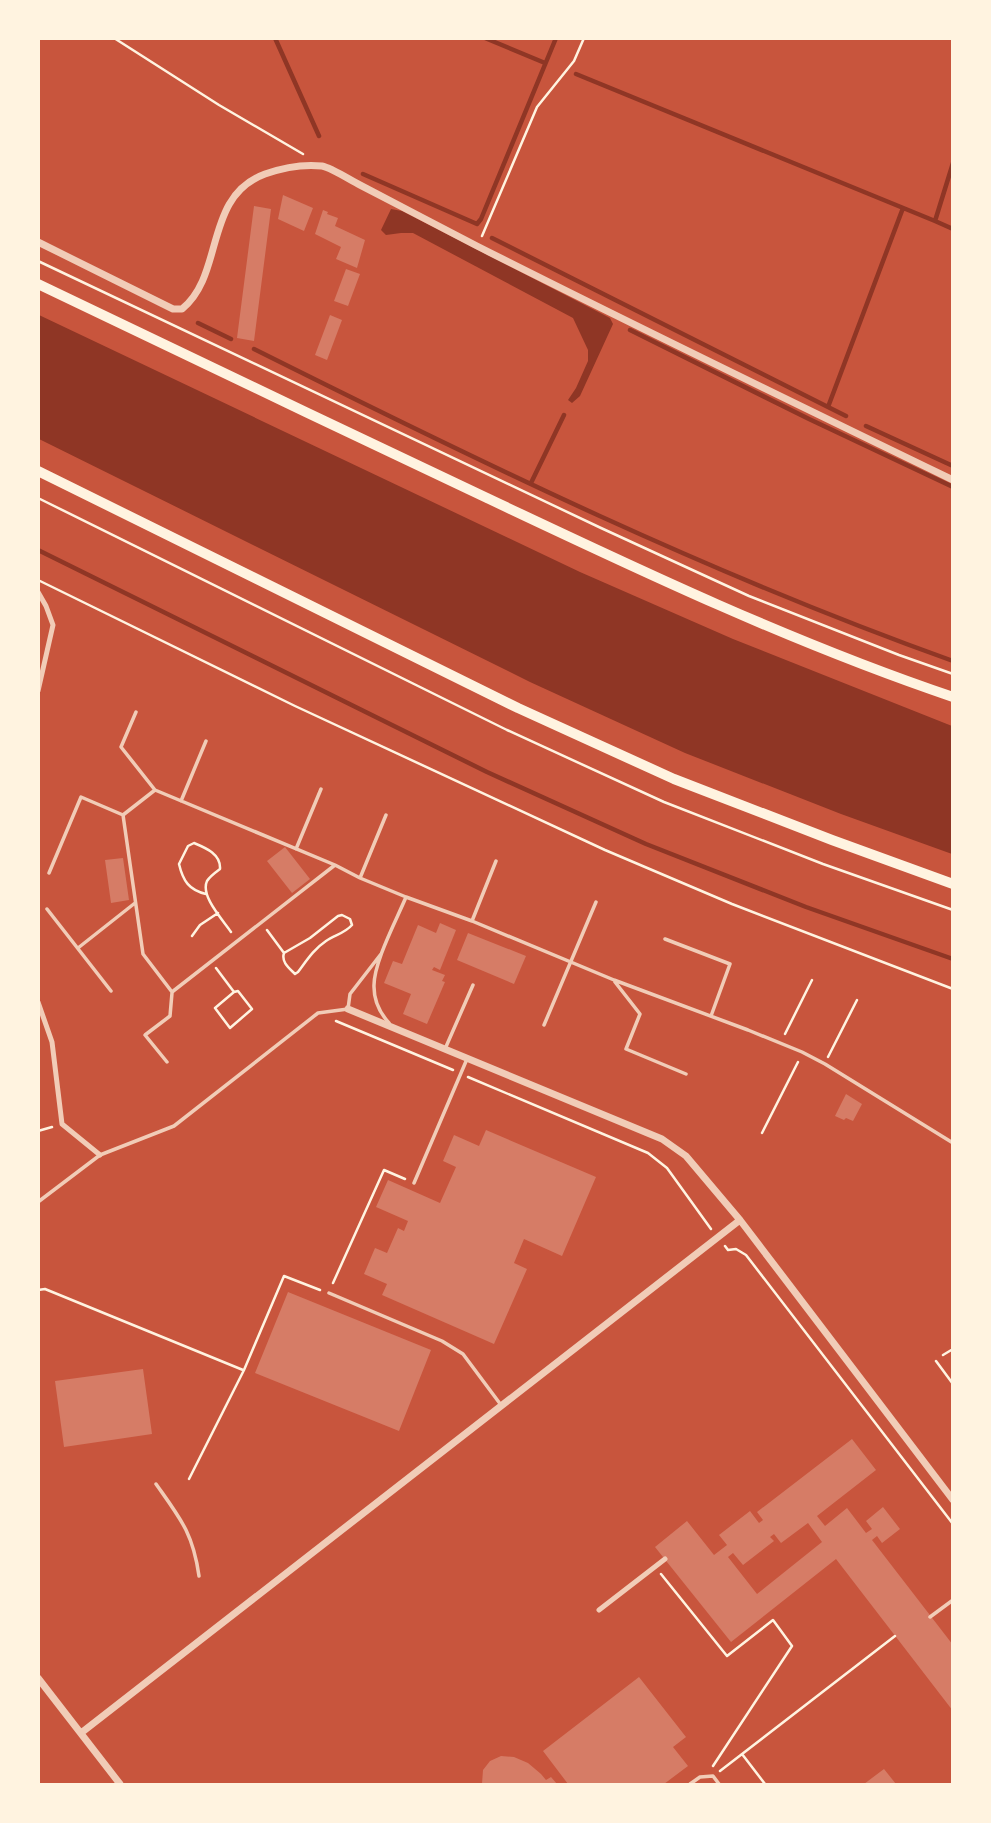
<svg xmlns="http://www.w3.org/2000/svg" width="991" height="1823" font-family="Lato,sans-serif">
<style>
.water{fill:#8f3625}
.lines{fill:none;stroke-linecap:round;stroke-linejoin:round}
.stream{stroke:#8f3625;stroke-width:4.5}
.building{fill:#d67c66;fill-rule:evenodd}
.path{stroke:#fff3e0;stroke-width:2.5}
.service{stroke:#f1ccb7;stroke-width:3.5}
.pedestrian{stroke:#f1ccb7;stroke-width:5}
.minor{stroke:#f1ccb7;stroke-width:7}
.trunk{stroke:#fff3e0;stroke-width:10}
</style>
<rect width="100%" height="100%" fill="#c8553d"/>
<path class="water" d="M391 209 402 211 610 318 613 324 580 396 572 403 568 400 576 388 588 361V350L573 318 413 233H401L386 235 381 230Z
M39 315 580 572 733 639 952 726V854L841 814 685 753 530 682 39 439Z"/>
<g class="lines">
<path class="stream" d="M275 38 319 136
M485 38 545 63
M576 74 935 221
M953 163 935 221 953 229
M363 174 477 224 481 219 556 38
M492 238 828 407 903 208
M198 323 231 339
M630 330 809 419 953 487
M254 349C482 463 712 575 953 661
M828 407 846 416
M866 426 953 466
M531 483 564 415
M38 550 487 772 646 844 806 907 953 959"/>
</g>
<path class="building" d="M283 195 313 208 304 231 278 219Z
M254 206 271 209 254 341 237 338Z
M323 210 328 212 327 214 338 218 335 226 365 240 357 268 336 259 341 247 315 234Z
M346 269 360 274 348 306 334 301Z
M330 315 342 320 327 360 315 355Z
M285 847 310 879 292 893 267 861Z
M123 858 129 900 111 903 105 860Z
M440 923 456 930 440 970 434 967 432 970 445 975 442 981 445 982 427 1024 403 1014 411 994 384 983 393 961 402 964 418 925 436 933Z
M468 933 526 956 514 984 457 960Z
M846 1094 862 1104 853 1121 846 1118 844 1120 835 1116Z
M486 1130 596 1177 562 1256 524 1239 514 1263 527 1269 494 1344 382 1295 387 1284 364 1274 375 1248 387 1253 398 1228 404 1231 408 1221 376 1207 388 1180 440 1203 456 1167 443 1161 454 1135 479 1146Z
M288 1292 431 1350 399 1431 255 1373Z
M143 1369 152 1434 64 1447 55 1381Z
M852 1439 876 1470 817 1516 825 1526 847 1508 866 1533 872 1529 866 1521 883 1507 900 1529 882 1543 877 1536 872 1540 953 1645V1711L836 1559 731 1642 655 1547 687 1521 714 1555 727 1545 719 1535 750 1511 759 1523 763 1520 757 1512ZM808 1523 822 1542 757 1594 728 1557 733 1553 743 1565 774 1541 770 1537 774 1534 781 1543Z
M639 1677 686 1737 673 1747 688 1766 664 1784H568L543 1751Z
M501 1756 514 1757 528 1763 541 1774 546 1780 551 1777 557 1784H482L483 1770 490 1761Z
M884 1769 896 1784H864Z"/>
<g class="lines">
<path class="path" d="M114 38 219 105 303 154
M482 236 537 107 574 61 584 38
M38 261 601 528 749 596 899 655 953 674
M38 498 507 730 664 802 823 864 953 910
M38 580 295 706 605 850 732 904 953 989
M206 894C189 890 183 881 179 864L188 846 194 843C206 848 221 854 220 869 216 872 210 876 207 881 200 896 223 920 231 932
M267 930 284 953C281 962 289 968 295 974L298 972C307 960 314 949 326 941 335 935 345 933 352 925L350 919 342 915 338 916 310 938 284 953
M192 936 200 925 218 913
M216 968 234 992 238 991 252 1009 230 1028 215 1008 234 992
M336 1021 453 1070
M785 1034 812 980
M828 1057 857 1000
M468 1077 648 1153 667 1168 711 1229
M38 1131 52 1127
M762 1133 798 1062
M725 1246 728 1250 736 1249 746 1255 953 1524
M333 1283 384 1170 405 1179
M38 1290 45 1289 243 1370
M943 1355 953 1349
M936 1361 953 1384
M189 1479 244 1370 284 1276 320 1290
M661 1574 727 1656 773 1620 792 1646 713 1766
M742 1754 765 1784
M720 1771 895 1636"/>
<path class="service" d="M136 712 121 747 155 790 335 865 360 878 406 897C397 919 373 963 374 987 374 1001 380 1013 389 1023
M155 790 123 815 143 954 172 992 335 865
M181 801 206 741
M296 849 321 789
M49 873 81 797 123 815
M360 878 386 815
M406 897 472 921 614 980 748 1030 802 1052 825 1064 953 1143
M47 909 111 991
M472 921 496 861
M665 939 730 964 711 1016
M78 948 135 903
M615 982 640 1014 626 1049 686 1074
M544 1025 596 902
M445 1049 473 985
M167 1062 145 1035 170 1016 172 993
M414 1183 467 1059
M38 1202 100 1155 174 1126 318 1013 348 1009 350 994 381 954
M329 1293 442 1341 463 1354 501 1405
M156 1484C180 1518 193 1533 199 1576
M930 1617 953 1600
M690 1784 700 1777 713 1776 719 1784"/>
<path class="pedestrian" d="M38 592 46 606 53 625 38 691
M38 1002 52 1042 62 1124 100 1155
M599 1610 665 1559"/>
<path class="minor" d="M38 242 173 309H182C225 274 203 197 265 174 282 168 303 164 322 166 332 168 350 180 360 185 399 205 438 226 477 246 635 326 794 403 953 480
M348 1009 662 1139 686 1156 740 1220 953 1500
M38 1678 120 1784
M81 1733 740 1220"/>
<path class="trunk" d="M38 284C188 356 337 427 487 498 639 570 793 643 953 697
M38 471 518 708 674 779 832 840 953 884"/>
</g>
<rect width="991" height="1823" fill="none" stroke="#fff3e0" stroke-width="80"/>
</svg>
